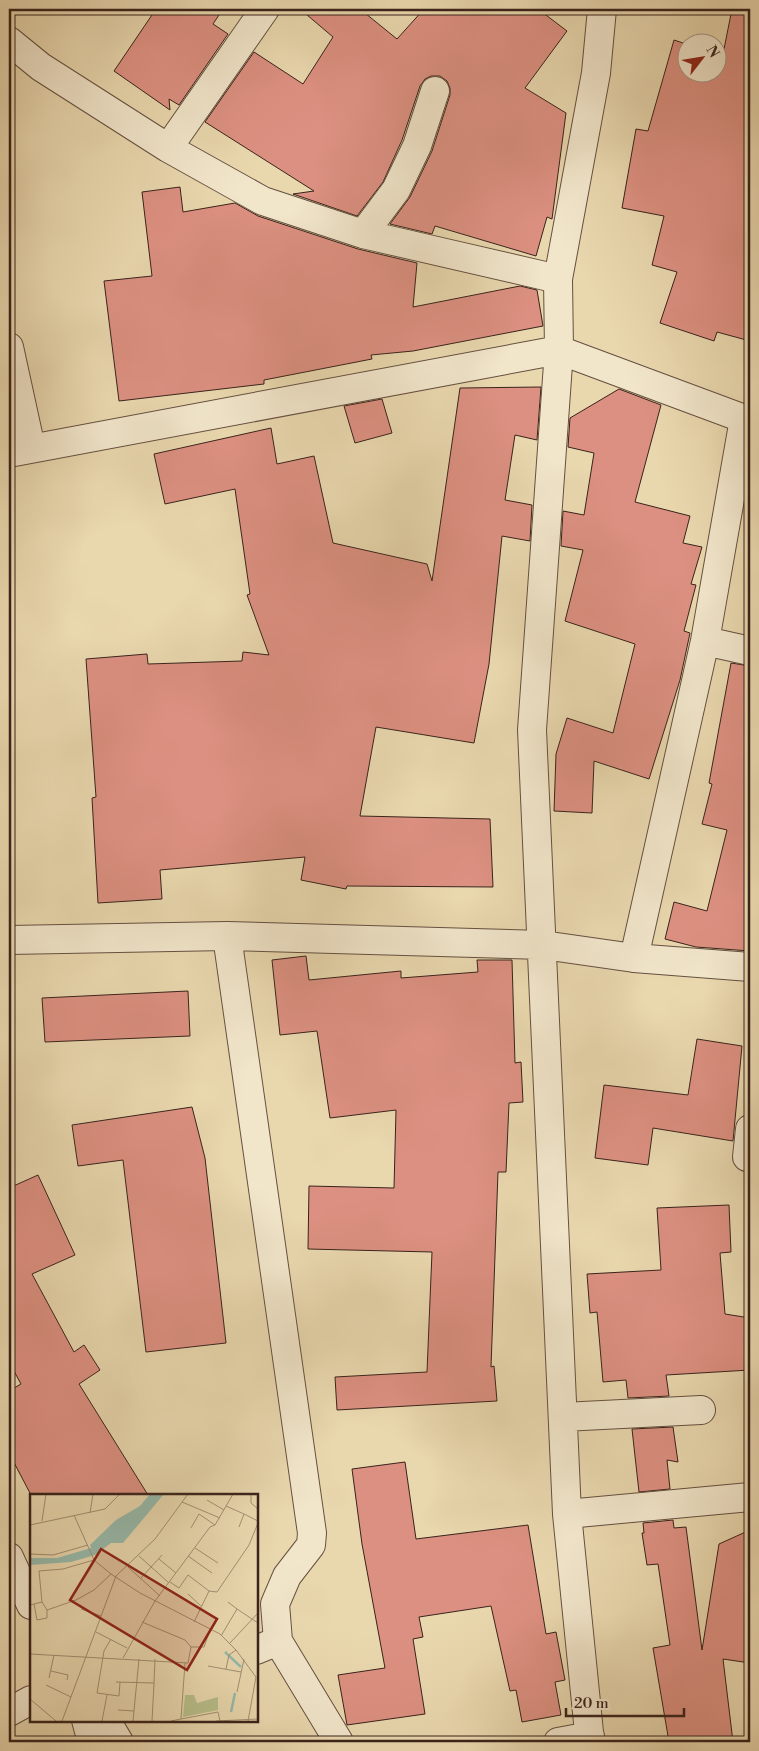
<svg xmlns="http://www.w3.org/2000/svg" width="759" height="1751" font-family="'Libre Bodoni',serif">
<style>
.building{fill:#dc9081;stroke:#39231b}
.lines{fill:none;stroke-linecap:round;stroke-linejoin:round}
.minor-casing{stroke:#655040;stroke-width:30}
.minor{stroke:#f1e5ca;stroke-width:28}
.inset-river{fill:none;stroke:#97baab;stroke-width:2.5}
.inset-road{fill:none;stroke:#a38f73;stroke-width:1}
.view{fill:#8f2418;fill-opacity:0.15;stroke:#8f2418;stroke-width:2.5}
.inset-edge{fill:none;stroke:#39231b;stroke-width:2.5}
</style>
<rect width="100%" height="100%" fill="#e9d7ae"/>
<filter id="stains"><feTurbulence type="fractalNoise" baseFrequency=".004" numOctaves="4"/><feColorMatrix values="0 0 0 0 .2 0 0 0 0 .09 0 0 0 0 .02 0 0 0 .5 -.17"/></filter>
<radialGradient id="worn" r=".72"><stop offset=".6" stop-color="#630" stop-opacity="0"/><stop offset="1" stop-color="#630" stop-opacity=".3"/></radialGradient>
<path class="building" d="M156 9H223L213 24 228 34 179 105 169 99 170 110 114 71Z
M300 9H360L397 39 424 9H538L567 31 525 88 566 113 552 219 547 217 536 256 435 226 432 234 390 224 410 197 432 151 450 95V88L447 81 440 76H431L425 79 420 86 402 140 383 182 357 216 293 194 314 191 205 122 254 52 303 84 333 37Z
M732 9H750V341L717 332 714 341 660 323 677 272 652 265 664 216 622 208 636 129 648 131 674 40 686 44V72H716V52L723 54Z
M180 187 183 212 235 203 258 216 358 249 417 263 413 307 520 286 537 290 543 326 413 351 371 355 372 359 264 380V384L119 401 104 281 152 276 142 192Z
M541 387 537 440 515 435 505 500 532 505 530 541 502 536 489 664 474 743 376 727 360 816 490 819 493 887 347 886 346 889 301 880 305 857 160 870 162 899 98 903 92 798 96 797 86 659 147 654 148 664 242 661 243 652 269 655 247 595 250 594 235 489 165 504 154 454 271 428 277 464 314 456 333 543 427 564 432 581 460 388Z
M619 389 661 405 635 502 690 516 683 543 702 547 691 584 696 585 684 631 690 633 680 680 649 779 594 761 592 813 554 811 556 754 567 718 613 733 635 644 565 621 583 550 561 546 563 511 584 515 594 453 568 447 570 418Z
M382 399 392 433 355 443 344 406Z
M731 663 750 666V951L696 947 665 939 674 902 707 911 727 830 702 824 712 784 709 783Z
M306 956 309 980 401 971V978L478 972 477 960H512L515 1063 521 1062 523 1102 509 1103 506 1172H498L491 1367 494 1366 497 1401 337 1410 335 1377 427 1372 432 1252 308 1249 309 1186 394 1188 396 1110 330 1118 317 1031 280 1035 272 960Z
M188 991 190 1036 45 1042 42 998Z
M697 1039 742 1046 733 1141 653 1128 648 1165 595 1158 604 1085 688 1095Z
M192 1107 205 1158 226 1343 146 1352 123 1160 78 1166 72 1125Z
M38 1175 75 1255 32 1274 74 1352 84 1345 100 1370 79 1384 148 1495H31L9 1453V1391L21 1384 9 1362V1188Z
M729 1205 731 1252 720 1253 725 1314 750 1318V1370L666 1375 669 1396 628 1398 626 1380 603 1382 597 1312 590 1313 587 1274 661 1270 657 1208Z
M673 1427 678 1462 667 1460 670 1489 639 1492 632 1429Z
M405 1462 416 1539 528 1525 546 1634 556 1632 565 1680 555 1682 561 1715 522 1722 516 1690 510 1691 491 1606 419 1617 423 1637 413 1639 425 1714 347 1725 338 1675 385 1668 362 1544 352 1469Z
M673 1520 674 1528 686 1527 702 1650 719 1544 750 1530V1663L723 1659 733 1742H669L653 1648 670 1645 658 1564 647 1565 642 1533H644L643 1523Z"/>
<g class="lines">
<g class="minor-casing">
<path id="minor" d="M9 41 41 67 168 148 263 201 363 234 558 279
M168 148 265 9
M363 234 396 190 417 146 435 91
M9 347 31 448
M9 453 559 350 750 421
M705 641 750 651
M227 936 312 1533 311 1545 287 1576 275 1604 278 1641
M9 940 227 936 543 945 634 958 750 967
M634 958 705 641 744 419
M747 1157 750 1129
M563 1417 701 1410
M567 1514 750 1497
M9 1557 31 1605
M256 1650 278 1641 339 1742
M9 1712 31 1700
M86 1720 92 1742
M106 1720 119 1742
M558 1742 590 1736
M590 1742 567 1514 532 730 559 350 558 279 596 73 602 9"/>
</g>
<use href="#minor" class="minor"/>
</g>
<g transform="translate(30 1494)">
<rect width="228" height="228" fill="#e9d7ae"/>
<path d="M155 201H164L167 209 188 203V216L153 223Z" fill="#b6be8a"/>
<path d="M120 0H134L93 49H81L65 61 41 68 0 71V64H27L61 54 60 51 86 26 110 12Z" fill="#97baab"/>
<path class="inset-river" d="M195 158 211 173M201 218 205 199"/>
<path class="inset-road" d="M221 0V9L228 15M177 6 194 16M152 8 190 24M196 12 214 20 209 33M60 19 63 0M214 20 228 27M44 21 64 66 81 80 110 99 190 140 206 156 226 183 218 227M12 27 16 0M0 31 75 15 90 0M161 34 169 20 185 31M165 54 188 69M0 60 23 61 58 51M109 62 139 89M158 62 182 79M129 65 146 79M98 73 130 102M111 84 132 61M140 88 149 94 158 81 179 97 187 98 219 51 228 29M158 100 172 113M12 108 9 77 33 75 64 66M4 110 7 126 17 124V116M0 111 12 108 17 116 46 106 64 96 81 80M51 115 71 122M207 115 228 129M112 128 155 146 161 153M164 128 179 97M66 138 97 154M191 142 207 115 198 108M81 145 74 157 67 199 89 202 90 188M199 150 228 119M0 160 158 169 161 153H174L180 136M93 164 125 107 180 33 185 31 203 0M178 172 211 178M196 175 199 161 206 156M21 177 38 181 37 186M19 184 24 161M86 188 124 189 125 165M16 191 41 203M207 198 214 165M0 205 26 227M88 216 104 217M151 225 188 218 190 227M32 227 86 82 125 45 158 0M72 227 77 201M103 227 109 165M122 227 124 189M141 227 151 225 155 169M186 227 228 225"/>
<path class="view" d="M71 55 187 125 157 176 40 106Z"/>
<rect width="228" height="228" class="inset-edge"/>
</g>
<rect width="759" height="1751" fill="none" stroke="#e9d7ae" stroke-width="30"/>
<rect x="10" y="10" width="739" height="1731" fill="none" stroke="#39231b" stroke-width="2.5"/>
<rect x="15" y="15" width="729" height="1721" fill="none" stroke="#39231b"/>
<g transform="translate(702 58) rotate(59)"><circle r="24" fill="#f1e5ca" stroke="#a79784"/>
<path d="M0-4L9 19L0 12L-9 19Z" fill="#8f2418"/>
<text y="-8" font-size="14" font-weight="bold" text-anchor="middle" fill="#39231b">N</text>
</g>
<path d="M566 1708v8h118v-8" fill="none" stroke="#39231b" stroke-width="2.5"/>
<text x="574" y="1708" font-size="15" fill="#39231b" stroke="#f1e5ca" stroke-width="4" paint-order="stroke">20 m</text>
<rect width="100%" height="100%" filter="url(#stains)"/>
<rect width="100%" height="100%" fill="url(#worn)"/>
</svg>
